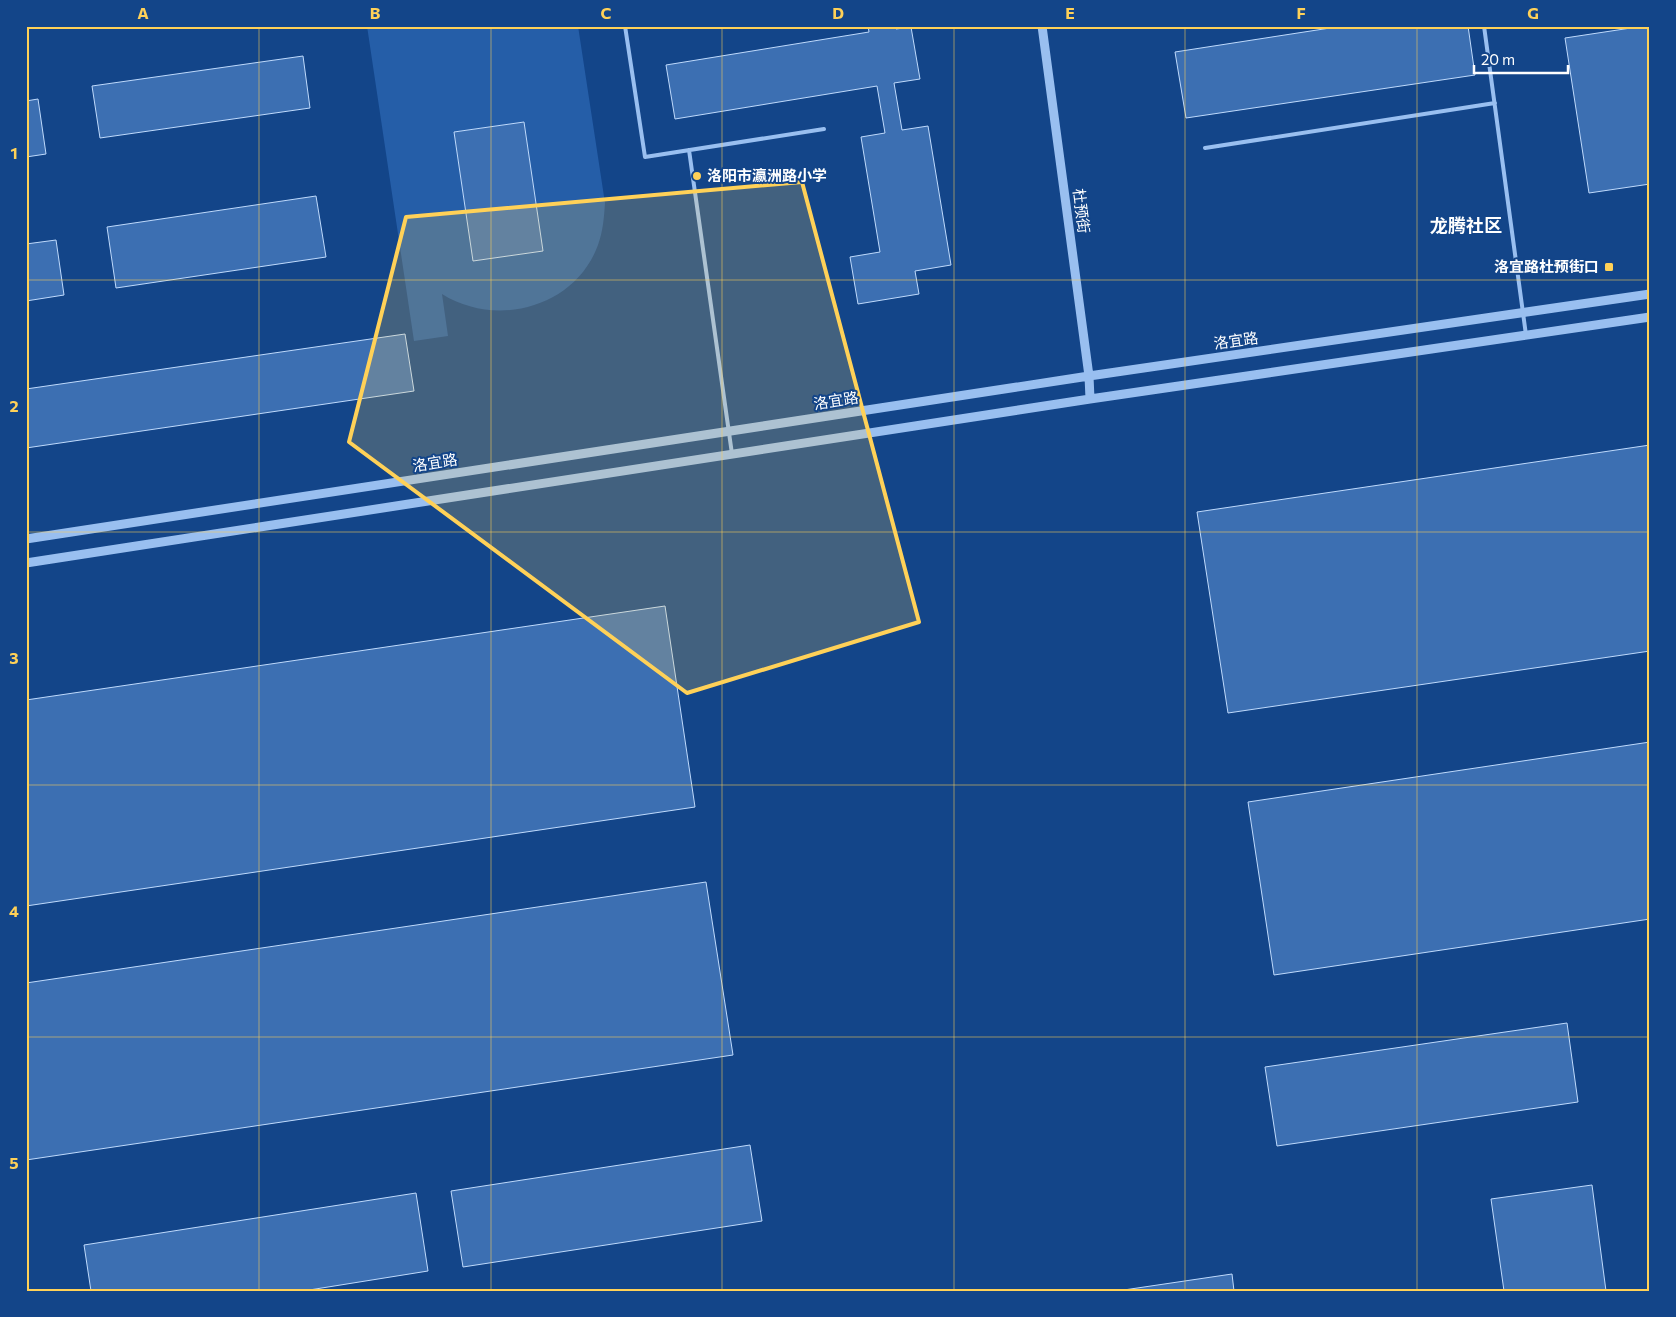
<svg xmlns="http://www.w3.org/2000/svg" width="1676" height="1317" font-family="Commissioner,'Noto Sans SC',sans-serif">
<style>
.green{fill:#255ea8;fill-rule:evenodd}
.building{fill:#3c6fb2;stroke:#bfdafc}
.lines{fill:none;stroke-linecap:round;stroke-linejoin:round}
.service{stroke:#99bff0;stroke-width:4}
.tertiary{stroke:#99bff0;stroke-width:9}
.marked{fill:#ffd158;fill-opacity:0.2;stroke:#ffd158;stroke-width:4;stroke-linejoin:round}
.grid{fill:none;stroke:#ffd158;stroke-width:1;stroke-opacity:0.55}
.poi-dot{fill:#ffd158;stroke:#134589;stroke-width:2}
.labels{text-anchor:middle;stroke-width:4;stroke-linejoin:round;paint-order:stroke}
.poi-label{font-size:15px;font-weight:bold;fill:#fff;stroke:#134589;text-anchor:start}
.street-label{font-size:15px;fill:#fff;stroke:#134589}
.quarter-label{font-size:18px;font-weight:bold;fill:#fff;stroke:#134589}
.neatline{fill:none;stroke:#ffd158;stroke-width:2}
.grid-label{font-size:16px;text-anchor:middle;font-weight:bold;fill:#ffd158}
</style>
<rect width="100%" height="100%" fill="#134589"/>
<path class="green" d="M367 26H578L605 203C604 218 603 231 598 245 575 308 496 328 442 294L448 336 414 341ZM524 122 543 251 473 261 454 132Z"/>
<path class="building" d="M868 26H895L896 29 911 27 920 79 894 83 902 130 928 126 951 265 915 271 919 294 858 304 850 257 880 252 861 137 885 133 877 86 675 119 666 65 869 32Z
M1343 26H1468L1475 75 1186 118 1175 52Z
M1644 26H1650V184L1589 193 1565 38Z
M303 56 310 108 100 138 92 86Z
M38 99 46 154 26 157V101Z
M524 122 543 251 473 261 454 132Z
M316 196 326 257 116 288 107 227Z
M56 240 64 295 26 301V244Z
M405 334 414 391 26 448V389Z
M1650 445V651L1228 713 1197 512Z
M665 606 695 807 26 906V700Z
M1650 742V919L1274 975 1248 802Z
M706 882 733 1055 26 1160V983Z
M1567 1023 1578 1102 1277 1146 1265 1067Z
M750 1145 762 1221 463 1267 451 1191Z
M1592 1185 1606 1291H1504L1491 1199Z
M416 1193 428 1271 303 1291H91L84 1245Z
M1232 1274 1234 1291H1117Z"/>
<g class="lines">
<path class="service" d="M625 26 645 157 824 129
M1484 26 1526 335
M1205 148 1495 103
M689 150 732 454"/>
<path class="tertiary" d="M1042 26 1089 376 1090 399
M26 539 1089 376 1650 294
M26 563 1090 399 1650 317"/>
</g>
<path class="marked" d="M802 182 919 622 687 693 349 442 406 217Z"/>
<path class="grid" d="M259 26V1291M491 26V1291M722 26V1291M954 26V1291M1185 26V1291M1417 26V1291M26 280H1650M26 532H1650M26 785H1650M26 1037H1650"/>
<g class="poi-dot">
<circle cx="697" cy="176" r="5"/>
<rect x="1604" y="262" width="10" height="10" rx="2.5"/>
</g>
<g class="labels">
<g class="poi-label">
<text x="707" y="181">洛阳市瀛洲路小学</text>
<text x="1599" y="272" text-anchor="end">洛宜路杜预街口</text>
</g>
<g class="street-label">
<text transform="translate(1081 211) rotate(83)" y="5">杜预街</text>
<text transform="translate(1236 341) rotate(-8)" y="5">洛宜路</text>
<text transform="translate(836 401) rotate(-9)" y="5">洛宜路</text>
<text transform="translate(435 463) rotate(-9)" y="5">洛宜路</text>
</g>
<g class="quarter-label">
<text x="1466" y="232">龙腾社区</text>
</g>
</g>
<rect width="1676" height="1317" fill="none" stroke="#134589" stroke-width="55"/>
<path d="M1474 65v8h94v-8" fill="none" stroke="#ffffff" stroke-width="2.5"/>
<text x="1481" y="65" font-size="15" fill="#ffffff" stroke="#134589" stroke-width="4" paint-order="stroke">20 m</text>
<rect x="28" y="28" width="1620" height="1262" class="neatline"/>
<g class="grid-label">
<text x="143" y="19">A</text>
<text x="375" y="19">B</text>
<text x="606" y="19">C</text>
<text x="838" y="19">D</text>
<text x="1070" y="19">E</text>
<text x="1301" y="19">F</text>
<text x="1533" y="19">G</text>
<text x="14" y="159">1</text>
<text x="14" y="412">2</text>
<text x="14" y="664">3</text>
<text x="14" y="917">4</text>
<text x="14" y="1169">5</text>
</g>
</svg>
